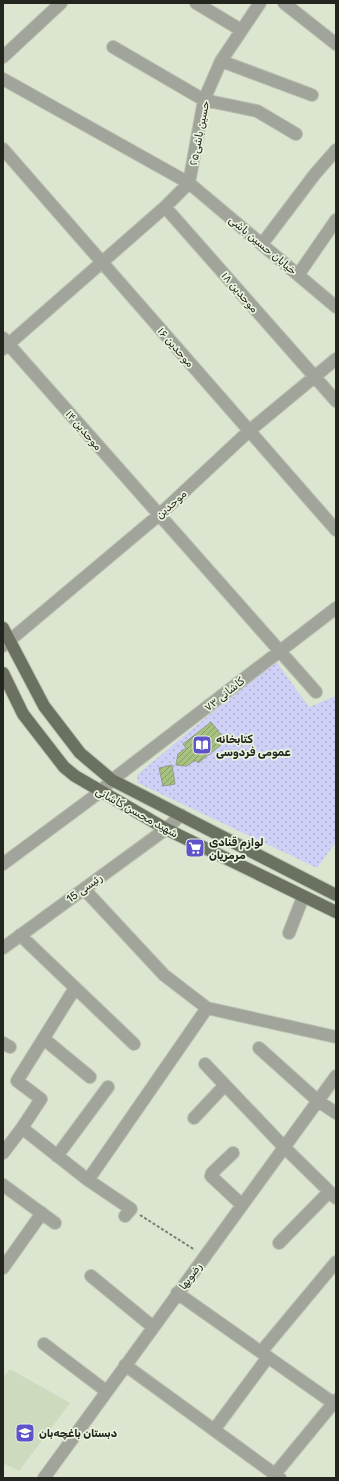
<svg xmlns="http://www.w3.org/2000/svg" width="339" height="1481" font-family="Rubik,Cairo,sans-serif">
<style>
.built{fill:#cedabe}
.grass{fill:url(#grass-dots)}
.building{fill:url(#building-hatch);stroke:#939c88}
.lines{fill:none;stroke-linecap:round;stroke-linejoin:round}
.minor-casing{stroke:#bac3b0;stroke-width:14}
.major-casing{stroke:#bac3b0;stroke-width:14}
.path{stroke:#798071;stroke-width:2;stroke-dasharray:3 2;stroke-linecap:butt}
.minor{stroke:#a0a49b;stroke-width:12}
.major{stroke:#6a7161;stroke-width:12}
.labels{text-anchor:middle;stroke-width:3.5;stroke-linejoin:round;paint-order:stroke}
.street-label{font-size:11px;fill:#23261e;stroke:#e9f2dd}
.poi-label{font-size:11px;font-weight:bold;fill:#23261e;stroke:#e9f2dd;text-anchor:start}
</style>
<defs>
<pattern id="grass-dots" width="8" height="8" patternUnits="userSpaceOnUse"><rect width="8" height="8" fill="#ced0f6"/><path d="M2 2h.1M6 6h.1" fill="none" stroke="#b1b2d2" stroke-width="1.8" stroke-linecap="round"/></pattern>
<pattern id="building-hatch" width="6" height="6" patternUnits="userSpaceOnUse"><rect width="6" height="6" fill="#a6c27e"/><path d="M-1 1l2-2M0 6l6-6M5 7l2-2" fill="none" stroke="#879d67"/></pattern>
</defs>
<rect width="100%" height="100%" fill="#dbe5d0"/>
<path class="built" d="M10 1369 70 1403 19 1471 3 1463V1378Z"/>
<path class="grass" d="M275 660 309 707 336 696V842L317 868 138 783 137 775Z"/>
<path class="building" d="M211 722 223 737 217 741 221 745 198 763 195 760 187 766 176 765 178 754 186 748 183 744Z
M172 765 175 784 163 786 159 768Z"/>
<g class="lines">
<g class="minor-casing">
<path id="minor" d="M196 3 241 30
M284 3 336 44
M113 47 204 100 257 111 296 134
M3 57 61 3
M221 61 312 95
M3 79 189 183 336 307
M3 149 336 530
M189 183 204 100 221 61 260 3
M165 207 336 401
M262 244 315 174 336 150
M298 275 336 220
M3 338 316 692
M3 349 165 207 189 183
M3 646 159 515 249 431 336 359
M3 864 100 792 112 780 336 608
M84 889 164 975 207 1008 336 1037
M289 933 303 897
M20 935 134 1044
M3 948 166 829 181 815
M44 1039 90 1077
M3 1043 10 1047
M259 1048 318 1101 336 1113
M205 1064 284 1147 336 1198
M194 1118 225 1085
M22 1128 88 1180 131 1209 125 1216
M3 1153 22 1128 41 1099 17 1081 75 988
M233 1153 212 1173 211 1176 242 1205
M57 1156 108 1087
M88 1180 207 1008
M3 1185 55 1223
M279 1243 329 1192
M3 1268 42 1213
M91 1276 153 1327
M177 1293 336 1405
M44 1344 106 1391
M261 1352 336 1262
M125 1365 280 1478
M214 1430 268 1357
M275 1474 336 1400
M44 1478 336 1076"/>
</g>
<g class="major-casing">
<path id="major" d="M3 628 44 706 80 753 112 780 336 895
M3 673 23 714 64 767 75 776 166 829 336 912"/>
</g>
<path class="path" d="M140 1215 195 1250"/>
<use href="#minor" class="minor"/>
<use href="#major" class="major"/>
</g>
<defs>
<g id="library-square" transform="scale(1)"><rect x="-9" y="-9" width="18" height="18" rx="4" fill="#5f52ca" stroke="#e9f2dd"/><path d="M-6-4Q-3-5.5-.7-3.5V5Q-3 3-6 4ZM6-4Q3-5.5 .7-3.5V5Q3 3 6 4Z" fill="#fff"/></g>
<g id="supermarket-square" transform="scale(1)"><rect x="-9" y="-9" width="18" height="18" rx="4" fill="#5f52ca" stroke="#e9f2dd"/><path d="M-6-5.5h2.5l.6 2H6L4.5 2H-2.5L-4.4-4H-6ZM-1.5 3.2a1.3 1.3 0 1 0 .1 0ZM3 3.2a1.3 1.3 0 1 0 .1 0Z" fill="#fff"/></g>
<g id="school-square" transform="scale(1)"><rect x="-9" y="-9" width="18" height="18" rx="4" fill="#5f52ca" stroke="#e9f2dd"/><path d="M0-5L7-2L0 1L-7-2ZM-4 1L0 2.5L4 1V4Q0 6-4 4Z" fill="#fff"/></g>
</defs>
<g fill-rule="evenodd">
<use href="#library-square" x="202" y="745"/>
<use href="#supermarket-square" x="195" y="848"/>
<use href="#school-square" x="25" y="1433"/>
</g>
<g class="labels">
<g class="street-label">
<text transform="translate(199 133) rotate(-79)" y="4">حسین باشی۲۵</text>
<text transform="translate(263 245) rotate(40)" y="4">خیابان حسین باشی</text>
<text transform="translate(240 292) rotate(49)" y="4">موحدین ۱۸</text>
<text transform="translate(176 347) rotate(49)" y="4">موحدین ۱۶</text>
<text transform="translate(84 430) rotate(49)" y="4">موحدین ۱۴</text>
<text transform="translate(171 504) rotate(-42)" y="4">موحدین</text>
<text transform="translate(224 694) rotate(-38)" y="4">کاشانی ۷۳</text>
<text transform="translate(137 812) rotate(29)" y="4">شهید محسن کاشانی</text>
<text transform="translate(84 888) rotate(-36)" y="4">رئیسی 15</text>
<text transform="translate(190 1276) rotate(-54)" y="4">رضویها</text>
</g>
<g class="poi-label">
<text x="216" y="743">کتابخانه<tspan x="216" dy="13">عمومی فردوسی</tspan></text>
<text x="209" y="846">لوازم قنادی<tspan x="209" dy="13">مرمریان</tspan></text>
<text x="39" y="1437">دبستان باغچه‌بان</text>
</g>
</g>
<rect width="339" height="1481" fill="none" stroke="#23261e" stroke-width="8"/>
</svg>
